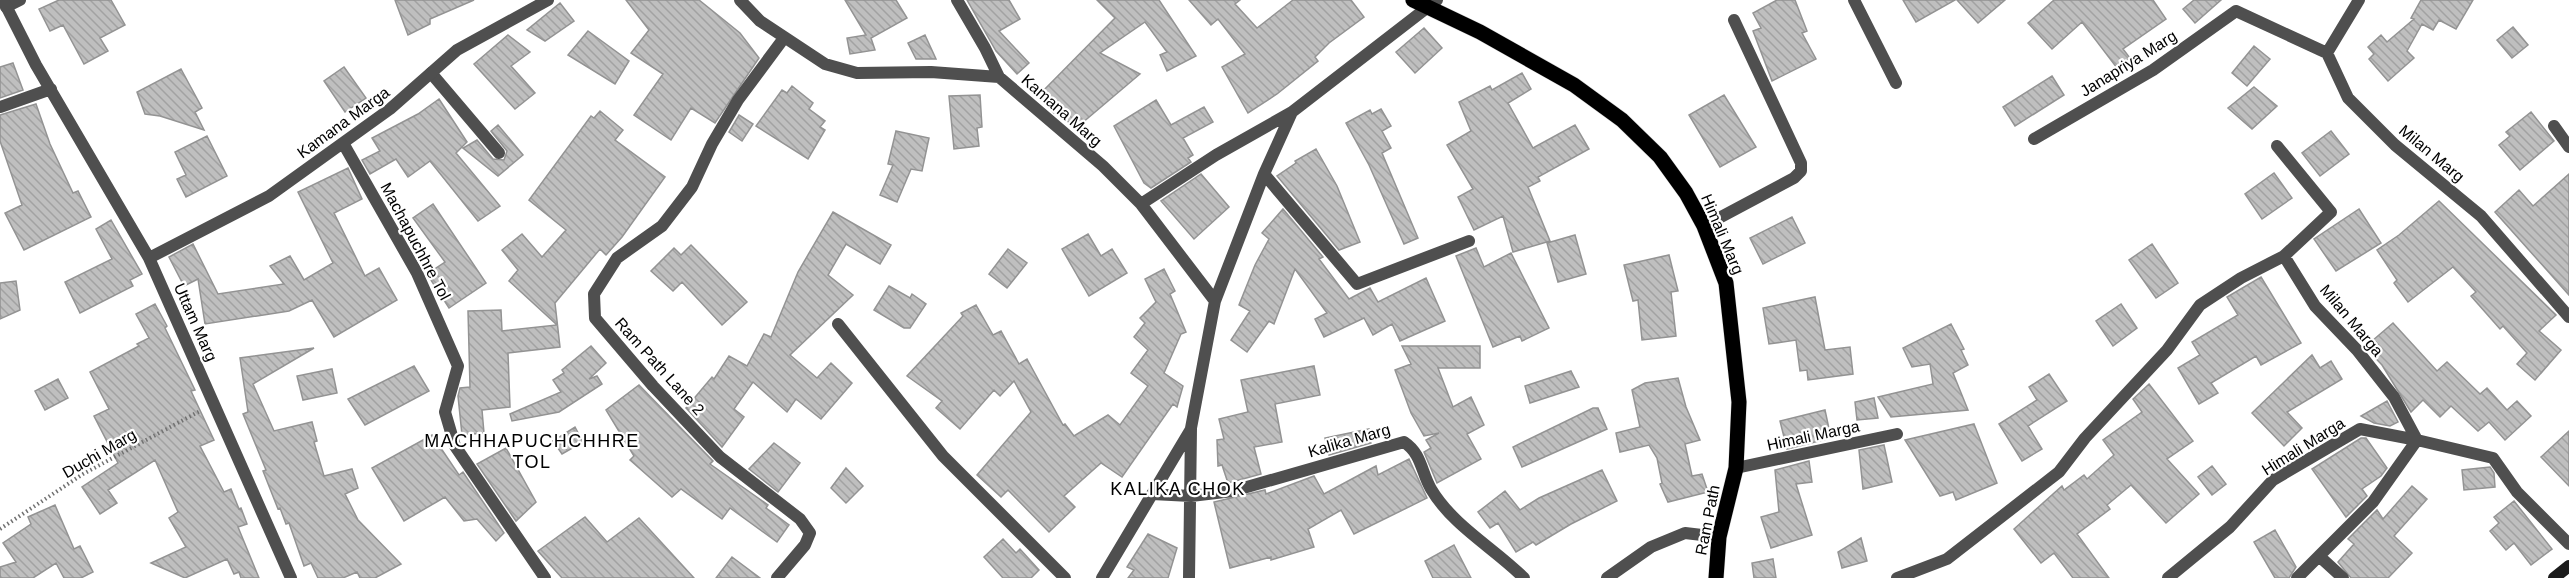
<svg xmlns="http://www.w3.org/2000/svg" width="2569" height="578" font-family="Arial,sans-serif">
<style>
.building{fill:url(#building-back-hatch);stroke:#939393;stroke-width:1.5}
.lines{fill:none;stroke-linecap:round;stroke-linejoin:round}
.primary-casing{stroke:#dbdbdb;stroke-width:16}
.path{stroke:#717171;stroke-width:4;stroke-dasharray:1.5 3;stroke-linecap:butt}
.service{stroke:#4f4f4f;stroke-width:12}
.minor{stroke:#4f4f4f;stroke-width:12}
.secondary{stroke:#1c1c1c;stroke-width:12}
.primary{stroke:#000;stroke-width:15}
.labels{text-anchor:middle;stroke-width:4.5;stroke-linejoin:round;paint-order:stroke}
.street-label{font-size:16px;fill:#000;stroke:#fff}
.neighbourhood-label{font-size:18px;letter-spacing:1.5px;fill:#000;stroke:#fff}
</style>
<defs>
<pattern id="building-back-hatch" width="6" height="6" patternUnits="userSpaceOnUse" patternTransform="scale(1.5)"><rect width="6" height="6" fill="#bfbfbf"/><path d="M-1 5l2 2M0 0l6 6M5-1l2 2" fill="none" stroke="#a2a2a2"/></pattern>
</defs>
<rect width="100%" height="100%" fill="#fff"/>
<path class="building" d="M59 0H111L125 25 100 38 108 51 84 64 63 25 50 31 39 9Z
M395 0H474L430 19V24L408 35Z
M626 0H699L740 33 759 58 715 123 691 108 671 140 634 115 663 74 631 53 649 30Z
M845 0H896L907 18 871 38 875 50 850 54 847 38 866 35Z
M967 0H1009L1020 19 999 31 1029 63 1017 74 996 51Z
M1097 0H1159L1196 56 1167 71 1160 55 1167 52 1145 22 1100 53 1140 74 1075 129 1057 110 1054 113 1038 96 1115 18Z
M1189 0H1240L1235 4 1257 28 1293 0H1351L1364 17 1329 43 1315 57 1318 61 1277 94 1248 113 1222 67 1245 54 1218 19 1211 25Z
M1777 0H1795L1807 31 1802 33 1816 59 1772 81 1753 31 1761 28 1753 13Z
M1903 0H1955L1916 22Z
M1957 0H2005L1978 23Z
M2054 0H2153L2166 19 2123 49 2130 58 2117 68 2082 22 2052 49 2028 23Z
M2194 0H2221L2195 23 2183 9Z
M2421 0H2473L2456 29 2439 20 2433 30 2422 24 2407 51 2414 58 2388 81 2369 59 2374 54 2368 47 2381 35 2387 42 2414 19 2411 18Z
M560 3 574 21 545 41 527 30Z
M2513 27 2528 45 2512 58 2497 40Z
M1424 28 1442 48 1415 73 1396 52Z
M588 31 629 61 615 84 568 55Z
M508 35 530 52 511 66 535 93 515 109 474 64Z
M925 35 936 59H916L908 43Z
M2254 46 2270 59 2247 86 2232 73Z
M13 63 23 90 0 98V67Z
M344 67 366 98 345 112 324 81Z
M181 69 202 108 195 112 204 130 160 116 145 114 137 92Z
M1522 73 1531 89 1508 103 1533 148 1575 125 1589 149 1538 177 1540 181 1528 187 1550 241 1513 252 1503 216 1474 230 1458 197 1473 189 1447 145 1471 131 1459 102 1490 86 1492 90Z
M2052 76 2064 95 2015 126 2003 107Z
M792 86 813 103 809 109 825 121 820 127 825 130 808 159 756 126 782 90 787 93Z
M2254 87 2277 106 2252 129 2228 108Z
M980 95 982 127 977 128 979 146 954 149 949 96Z
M1724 95 1756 147 1720 167 1689 115Z
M439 99 467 142 456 153 500 206 478 221 430 161 408 177 396 159 370 174 362 160 380 151 372 138 418 114Z
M1156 100 1171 125 1204 107 1213 122 1183 138 1193 155 1188 158 1191 162 1151 188 1144 183 1114 126Z
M36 104 50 144 73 193 78 191 91 217 24 250 5 213 22 205 0 141V115Z
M1381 109 1391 126 1382 131 1391 148 1382 153 1418 238 1404 244 1369 165 1346 123 1370 110 1372 114Z
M600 111 623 130 615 140 665 177 622 237 606 255 600 249 555 303 560 347 508 353 510 407 482 410 484 433 462 435 458 396 460 388 470 387 468 311 501 310 502 331 557 325 509 281 518 270 502 250 522 234 542 257 566 230 529 200 591 116 594 118Z
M2531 112 2554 141 2520 170 2499 145 2510 136 2506 132Z
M739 115 753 124 742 141 729 132Z
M498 125 523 155 498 176 463 148 477 140 493 159 504 160 507 151 491 131Z
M896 131 929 138 922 171 911 169 897 202 880 195 893 165 888 164Z
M2331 131 2349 154 2320 176 2302 153Z
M207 136 227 176 186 197 177 179 186 175 175 152Z
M1316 149 1337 186 1360 242 1339 250 1277 176 1296 163 1295 161Z
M348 168 362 199 334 213 365 276 379 268 397 300 334 337 312 300 289 311 205 324 198 279 184 286 169 257 193 244 218 294 284 284 270 266 290 256 304 280 333 263 298 192Z
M2274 173 2292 198 2262 219 2245 194Z
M1201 174 1229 207 1194 239 1161 201Z
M2569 174V295L2495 212 2519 190 2533 206Z
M2439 201 2556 315 2539 331 2561 350 2535 380 2517 364 2527 353 2503 326 2500 329 2471 296 2476 292 2453 267 2408 302 2394 283 2397 280 2377 250 2399 235Z
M433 204 486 283 449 308 427 274 445 262 413 218Z
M1283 209 1323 257 1319 259 1349 299 1370 288 1378 302 1426 278 1445 321 1400 341 1392 324 1373 335 1364 318 1324 337 1315 319 1327 313 1295 269 1274 324 1269 321 1247 352 1231 340 1250 311 1239 305 1255 265 1269 239 1262 233Z
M2359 209 2381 243 2336 271 2314 239Z
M833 212 891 245 880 264 846 244 828 275 853 295 790 355 817 378 831 363 852 383 821 419 796 399 787 412 753 382 734 409 744 417 722 447 686 408 712 377 714 379 729 356 747 366 764 334 771 337 798 272Z
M1792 217 1805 243 1763 264 1750 238Z
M111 220 142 274 130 280 133 286 80 313 65 282 112 259 96 229Z
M1088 234 1101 256 1112 249 1127 273 1089 296 1062 249Z
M1575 235 1586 274 1558 282 1547 243Z
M2152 244 2178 283 2156 298 2129 260Z
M691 245 747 302 722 325 682 282 673 291 651 271 674 248 681 255Z
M1476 248 1484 267 1511 253 1549 328 1522 341 1520 336 1493 347 1456 256Z
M1008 249 1027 263 1007 288 989 274Z
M1669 255 1678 291 1671 292 1676 336 1642 340 1638 300 1633 301 1624 265Z
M1164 269 1175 291 1170 294 1186 332 1181 334 1164 373 1183 386 1177 407 1173 404 1122 477 1101 463 1064 496 1075 507 1049 532 1008 490 1001 497 977 475 1031 412 1014 381 1000 396 994 390 960 429 936 408 942 401 907 376 963 316 961 313 976 305 993 335 1001 331 1019 364 1027 359 1063 425 1065 424 1074 436 1108 415 1120 425 1148 386 1131 373 1148 350 1134 337 1145 323 1140 318 1156 302 1145 279Z
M2261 277 2301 343 2261 365 2256 356 2211 383 2218 393 2199 404 2178 368 2200 355 2192 342 2238 315 2227 297Z
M16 281 20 310 0 319V283Z
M889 286 910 298 912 294 926 304 910 328H904L874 310Z
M1815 297 1825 350 1850 347 1853 374 1808 380 1807 370 1800 371 1796 340 1769 344 1763 308Z
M155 304 167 326 165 328 195 390 191 391 214 440 200 446 224 492 231 489 239 509 241 508 247 524 238 527 259 578H241L239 572 234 574 227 559 185 578 151 563 186 547 169 518 178 512 155 460 108 490 117 503 100 514 82 487 118 463 94 416 109 409 90 372 139 346 137 344 149 338 136 314Z
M2121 304 2137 328 2113 346 2096 321Z
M2393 323 2437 371 2447 362 2480 394 2487 388 2507 410 2517 401 2531 416 2505 440 2489 422 2478 431 2451 406 2440 417 2423 400 2411 412 2382 365 2365 347Z
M1951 324 1964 349 1961 350 1968 365 1953 373 1968 410 1891 417 1878 397 1933 384 1930 364 1912 367 1903 348Z
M591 346 606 363 589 379 597 376 602 384 559 412 512 421 510 414 561 392 553 380 564 373 562 370Z
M1402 346H1480V368H1438L1453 407 1471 397 1484 425 1467 434 1481 459 1437 483 1424 452 1431 448 1426 440 1439 433 1424 436 1411 413 1395 370 1411 364Z
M314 348 253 384 274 431 312 422 317 441 314 442 324 476 352 469 358 488 345 494 358 520 401 564 375 578H360L357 572 343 578H318L311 563 304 566 289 523 286 524 280 508 278 509 263 471 266 470 243 414 248 412 240 358Z
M2312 355 2320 368 2331 361 2342 379 2287 412 2302 428 2284 446 2252 413Z
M414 366 429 391 365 425 348 399Z
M1314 366 1320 395 1275 404 1282 442 1254 447 1261 474 1228 483 1222 465 1218 466 1217 440 1224 439 1219 419 1248 412 1241 380Z
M332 369 337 393 303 400 297 376Z
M1571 371 1579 387 1530 403 1525 386Z
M2049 374 2067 401 2028 426 2042 449 2022 461 1999 424 2037 400 2029 387Z
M1678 378 1686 407 1700 440 1685 444 1692 476 1702 474 1708 492 1668 502 1660 484 1662 483 1657 458 1649 445 1620 452 1616 433 1640 427 1632 390 1645 383Z
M58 379 68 398 45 410 35 391Z
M2149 384 2193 441 2167 459 2199 494 2166 523 2131 485 2107 505 2110 509 2077 534 2109 578H2073L2054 553 2041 563 2014 529 2062 486 2064 490 2084 475 2087 479 2114 455 2103 440 2142 412 2133 399Z
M639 385 713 461 710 464 768 505 766 508 789 525 777 542 730 508 722 519 681 489 672 497 630 460 634 456 606 410Z
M1874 398 1878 418 1857 420 1855 402Z
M2387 401 2398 422 2390 426 2374 423 2361 416Z
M1593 408H1598L1607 429 1522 467 1513 447Z
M1825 410 1831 438 1787 449 1780 421Z
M1974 424 1997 483 1956 500 1953 492 1940 496 1905 440Z
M575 427 583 442 562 454 553 441Z
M1369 429 1371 443 1329 455 1325 438Z
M2569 431V486L2541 457Z
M432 435 459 475 463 472 504 533 496 541 477 519 464 521 445 497 404 521 372 468Z
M2361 438H2366L2387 468 2381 476 2362 489 2367 496 2346 517 2312 469Z
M774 443 800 463 778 492 749 469Z
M1884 445 1892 482 1863 489 1859 450Z
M506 448 536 502 516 521 477 464Z
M1409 459 1427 498 1354 534 1341 510 1308 529 1314 547 1271 560V557L1230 568 1214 502 1265 490 1266 494 1314 476 1324 494 1376 466 1378 475Z
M1809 461 1812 482 1796 484 1812 535 1771 548 1761 517 1779 512 1775 470Z
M2212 466 2226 484 2212 495 2198 477Z
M2490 467 2494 473 2495 487 2464 490 2462 470Z
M846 468 863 486 846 503 831 488Z
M1602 470 1617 501 1571 524 1536 545 1533 542 1516 552 1498 523 1490 528 1478 512 1505 491 1520 510 1539 498Z
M2412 486 2427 499 2394 536 2412 553 2388 578H2351L2338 562 2354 544 2348 539 2377 510 2383 519Z
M2514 501 2552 549 2531 565 2514 543 2506 550 2490 531 2499 523 2494 517Z
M55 505 74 549 80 546 93 572 81 578H64L56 563 33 578H0V567L16 562 3 543 31 524 28 517Z
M585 517 607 542 639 518 694 578H562L538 551Z
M2275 530 2296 567 2289 578H2275L2254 542Z
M1148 534 1177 548 1168 578H1128L1134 570 1127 567Z
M1861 538 1867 561 1842 568 1838 552Z
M1003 539 1016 553 1020 549 1039 570 1031 578H1003L984 557Z
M1454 545 1471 578H1433L1425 561Z
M732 557 760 578H716Z
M1773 559 1776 578H1754L1752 563Z"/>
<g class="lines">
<g class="primary-casing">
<path id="primary" d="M1413 0 1480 32 1574 85 1622 120 1660 157 1686 193 1704 226 1726 283 1739 402 1736 468 1719 537 1716 578"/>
</g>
<path class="path" d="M0 529 83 474 200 411"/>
<path class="service" d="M6 7 20 0
M431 73 499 153"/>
<path class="minor" d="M3 0 36 65 149 258 291 578
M740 0 760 21 825 64 857 73 931 72 999 77 1103 166 1141 204 1215 301
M957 0 985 48 999 77
M1854 0 1896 83
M2359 0 2327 53 2348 98 2395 145 2481 216 2569 317
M2236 11 2327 53
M0 107 51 89
M2554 126 2569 147
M2034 139 2153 70 2236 11
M343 143 417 273 458 366 445 412 455 446 545 578
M1264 174 1357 284 1469 241
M1141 204 1216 155 1292 112
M1704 226 1794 178 1801 171V163L1734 20
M2284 256 2315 306 2357 350 2394 397 2417 440 2493 458 2517 492 2569 544
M149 258 269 196 390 109 457 50 548 0
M838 324 943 456 1065 578
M1736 468 1897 434
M1152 494 1191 496 1233 491 1404 442C1422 454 1421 472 1431 489 1453 526 1494 548 1524 578
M777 578 805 545 810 533 800 519 720 457 653 386 595 318 594 294 617 258 662 226 692 187 712 144 738 100 784 38
M1102 578 1191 429
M1189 578 1191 428 1215 301 1264 174 1292 112 1437 0
M1607 578 1651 547 1685 533 1719 537
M1897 578 1947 559 2059 472 2085 438 2167 350 2200 305 2241 278 2284 256 2331 212 2277 146
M2168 578 2230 527 2273 480 2360 429 2417 440 2373 502 2319 556
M2297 578 2319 556 2343 578"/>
<path class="secondary" d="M2554 578 2569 566"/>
<use href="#primary" class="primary"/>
</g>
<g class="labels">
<g class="street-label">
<text transform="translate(2128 63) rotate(-32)" y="6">Janapriya Marg</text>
<text transform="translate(1062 110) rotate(41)" y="6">Kamana Marg</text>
<text transform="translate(343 122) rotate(-36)" y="6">Kamana Marga</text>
<text transform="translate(2432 153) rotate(40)" y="6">Milan Marg</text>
<text transform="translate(1723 234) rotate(67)" y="6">Himali Marg</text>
<text transform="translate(416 241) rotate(62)" y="6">Machapuchhre Tol</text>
<text transform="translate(2352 320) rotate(50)" y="6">Milan Marga</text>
<text transform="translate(196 322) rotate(66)" y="6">Uttam Marg</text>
<text transform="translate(660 366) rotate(48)" y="6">Ram Path Lane 2</text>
<text transform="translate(1813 435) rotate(-12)" y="6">Himali Marga</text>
<text transform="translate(1349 440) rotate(-16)" y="6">Kalika Marg</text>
<text transform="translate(2303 446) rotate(-32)" y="6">Himali Marga</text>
<text transform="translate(99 453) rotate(-30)" y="6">Duchi Marg</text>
<text transform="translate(1707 520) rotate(-79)" y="6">Ram Path</text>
</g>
<g class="neighbourhood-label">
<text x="532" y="447">MACHHAPUCHCHHRE<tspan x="532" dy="21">TOL</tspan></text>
<text x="1178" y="495">KALIKA CHOK</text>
</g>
</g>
</svg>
